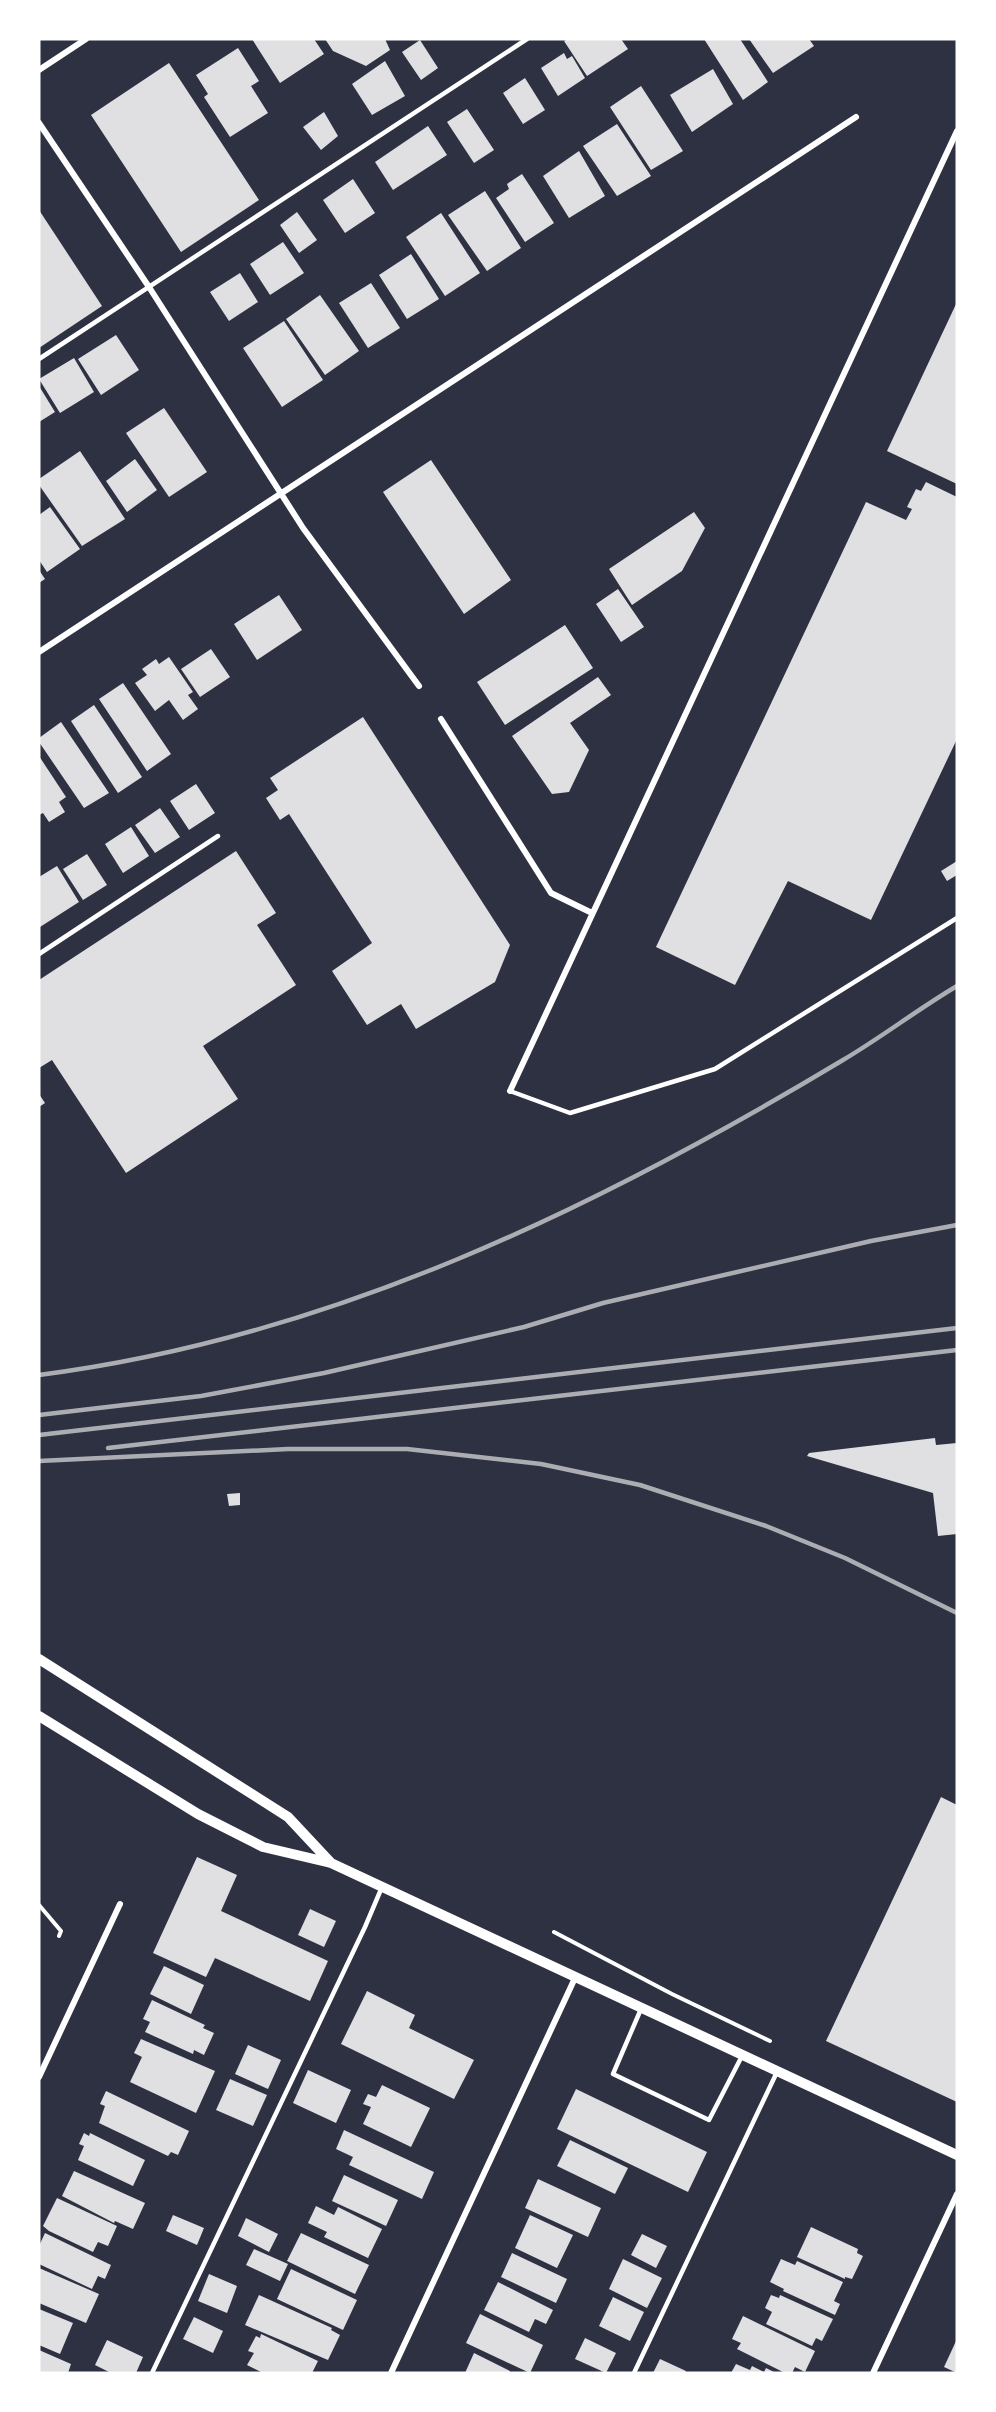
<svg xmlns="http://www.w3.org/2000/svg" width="996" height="2412" font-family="'DM Sans',sans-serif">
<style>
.building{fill:#e0e0e3}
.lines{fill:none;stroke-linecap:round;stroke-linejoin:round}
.path{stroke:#fff;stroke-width:4}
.service{stroke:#fff;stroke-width:4.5}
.minor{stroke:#fff;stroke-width:6}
.tertiary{stroke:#fff;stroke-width:10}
.rail{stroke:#abadb3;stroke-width:4.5}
</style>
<rect width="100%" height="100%" fill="#2d3142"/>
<path class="building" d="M252 39H314L324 54 280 83Z
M325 39H385L390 50 366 66 333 51Z
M568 39H621L628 49 587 76 564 41Z
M704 39H740L768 82 743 100Z
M749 39H809L814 46 773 73Z
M420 40 438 68 421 80 402 52Z
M238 48 259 81 251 86 268 113 230 137 204 97 208 94 196 75Z
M564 53 567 59 572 56 585 78 558 96 541 68Z
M385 61 405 96 372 115 352 84Z
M169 63 259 200 181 252 91 115Z
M713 69 733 104 692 132 670 95Z
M525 78 545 110 523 124 503 93Z
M641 86 683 151 651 170 610 107Z
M467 109 494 150 474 163 447 122Z
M324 112 338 136 321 150 303 127Z
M617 124 651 176 617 196 583 146Z
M428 126 447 155 393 190 375 162Z
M579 151 605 196 569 218 543 176Z
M522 174 554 223 525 242 496 198 509 189 507 184Z
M353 179 375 213 345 233 323 200Z
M485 191 521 248 487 271 448 215Z
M39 210 102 306 39 348Z
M297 212 317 240 299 253 280 225Z
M441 213 480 273 445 296 406 237Z
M283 242 304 273 270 295 250 264Z
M411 254 439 299 407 319 379 275Z
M240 273 258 302 229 321 210 292Z
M371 283 400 328 368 348 339 303Z
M320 295 359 351 325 375 286 319Z
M957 302V484L887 451Z
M284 321 323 380 282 407 243 348Z
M116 335 139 370 101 395 78 359Z
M74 358 94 392 60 413 39 379Z
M39 386 55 412 39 422Z
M164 408 207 472 169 497 126 433Z
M80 451 125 519 82 546 39 485V479Z
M135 459 157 490 127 512 106 481Z
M431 460 511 580 464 614 383 492Z
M926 482 957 497V739L871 920 788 881 735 985 656 947 866 502 906 520 912 509 907 507 916 489 921 491Z
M50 507 80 549 47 572 39 560V515Z
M694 512 705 528 682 571 632 605 609 569Z
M39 570 45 579 39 583Z
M618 589 644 627 621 642 596 604Z
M279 595 302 630 257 660 234 624Z
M565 625 593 668 505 725 477 682Z
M211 649 230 677 200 697 181 669Z
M169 657 193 692 188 695 198 709 183 720 169 700 155 711 135 683 147 675 142 669 156 659 159 664Z
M598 677 611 695 570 723 589 750 569 792 552 794 512 736Z
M123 683 171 754 147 771 99 699Z
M94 705 142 777 118 793 71 721Z
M363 717 510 945 495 982 416 1029 401 1004 367 1025 332 971 372 943 289 814 280 820 266 798 278 790 270 778Z
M61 722 109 793 84 808 39 742V738Z
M39 756 66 797 59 802 65 812 49 822 43 813 39 815Z
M196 784 215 813 189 830 170 801Z
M160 808 180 837 155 853 135 825Z
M131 827 149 856 123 873 105 844Z
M236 851 276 913 257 925 296 985 203 1046 238 1099 126 1173 52 1060 39 1068V980Z
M87 854 107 885 83 900 63 869Z
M957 861V875L947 881 941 871Z
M57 866 79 902 40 927 39 877Z
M39 1094 45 1103 39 1107Z
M935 1438 936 1445 957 1443V1534L938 1536 933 1493 807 1456 809 1453Z
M240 1493V1505L229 1506 227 1494Z
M941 1797 957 1805V2102L826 2041Z
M197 1857 237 1875 221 1911 328 1961 310 2001 215 1958 206 1977 153 1953Z
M310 1909 336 1921 324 1947 298 1935Z
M164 1966 204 1985 191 2014 150 1994Z
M367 1991 415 2015 409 2028 474 2060 454 2099 341 2044Z
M152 2000 205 2025 203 2028 214 2033 204 2055 194 2050 193 2054 145 2032 150 2022 143 2019Z
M141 2039 215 2071 196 2113 130 2082 142 2057 134 2053Z
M248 2045 281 2060 268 2089 235 2074Z
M308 2070 351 2090 336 2123 293 2103Z
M230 2079 267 2095 253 2126 216 2110Z
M382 2085 430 2108 411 2147 363 2124 371 2107 363 2104 368 2094 376 2097Z
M576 2089 707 2152 688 2192 557 2129Z
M106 2091 189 2131 178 2155 171 2152 168 2156 99 2123 105 2106 100 2104Z
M344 2130 434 2172 422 2199 349 2165 353 2157 336 2149Z
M84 2133 89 2136 90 2133 145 2160 133 2186 78 2160 84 2146 79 2144Z
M570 2140 628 2168 615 2194 557 2166Z
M74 2171 145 2203 133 2229 115 2221 114 2223 62 2196Z
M344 2175 398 2200 386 2226 332 2201Z
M538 2179 601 2208 588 2237 525 2208Z
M57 2198 117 2226 108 2246 98 2242 93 2252 49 2231 43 2226Z
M316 2206 334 2215 338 2207 382 2229 368 2258 324 2237 327 2232 308 2223Z
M173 2215 204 2228 197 2245 166 2231Z
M530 2215 573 2235 557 2268 515 2248Z
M246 2218 278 2234 269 2252 238 2236Z
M811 2227 858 2249 857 2253 863 2256 852 2279 845 2277V2279L797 2257Z
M45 2233 111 2265 105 2279 98 2276 92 2289 39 2264V2246Z
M301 2233 369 2265 355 2294 287 2261Z
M642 2234 667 2246 656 2268 631 2255Z
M254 2249 288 2264 280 2281 246 2265Z
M512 2253 567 2279 556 2303 501 2277Z
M623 2259 662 2278 647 2308 609 2289Z
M781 2259 795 2265 797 2261 843 2282 834 2301 840 2304 835 2315 783 2291 784 2289 770 2282Z
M39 2268 99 2294 86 2323 39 2303Z
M291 2269 357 2300 343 2330 277 2299Z
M209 2274 237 2286 227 2313 198 2301Z
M498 2282 553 2310 546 2324 535 2319 529 2332 484 2310Z
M259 2295 332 2328 331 2330 340 2335 328 2360 245 2325Z
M771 2295 779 2298 780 2295 833 2319 822 2341 816 2338 812 2346 766 2324 772 2312 765 2308Z
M613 2297 644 2312 630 2341 599 2326Z
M39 2309 73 2323 60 2354 39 2345Z
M480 2314 543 2345 530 2373 466 2343Z
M743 2316 815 2351 805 2372 795 2367 792 2373H785L737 2349 741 2343 732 2339Z
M194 2317 223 2331 213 2353 183 2339Z
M261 2334 318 2361 312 2373H263L247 2365 254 2353 248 2351 256 2336 260 2338Z
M585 2338 616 2353 606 2373 575 2359Z
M957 2339V2373L944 2367Z
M107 2340 143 2357 136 2373H111L95 2365Z
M39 2350 71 2364 68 2373H39Z
M474 2353 510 2371 509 2373H465Z
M660 2359 686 2371 685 2373H653Z
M736 2364 750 2370 752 2366 764 2372 766 2368 776 2373H731Z"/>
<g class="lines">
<path class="path" d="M39 1905 61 1931 59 1936
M554 1932 672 1994 770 2041"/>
<path class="service" d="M39 359 527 39
M39 954 218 836
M510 1091 570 1113 715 1069 957 918
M641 2009 613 2074 709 2120 742 2056
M152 2373 365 1927 382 1887
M634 2373 777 2072"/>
<path class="minor" d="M39 70 86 39
M39 123 149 287 303 528 419 686
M39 652 856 117
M441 719 551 893 592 913
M510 1091 957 131
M39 2077 120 1904
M391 2373 575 1978
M873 2373 957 2194"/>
<path class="tertiary" d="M39 1659 288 1817 331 1863
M39 1716 198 1814 263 1847 331 1863 957 2155"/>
<path class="rail" d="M39 1375C329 1338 595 1209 843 1060 882 1037 918 1009 957 986
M39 1415 201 1396 324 1373 524 1327 603 1303 871 1241 957 1225
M39 1435 957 1328
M108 1448 957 1350
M39 1461 288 1449H407L541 1464 640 1485 766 1526 845 1558 957 1613"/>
</g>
<rect width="996" height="2412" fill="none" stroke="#ffffff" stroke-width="81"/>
</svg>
